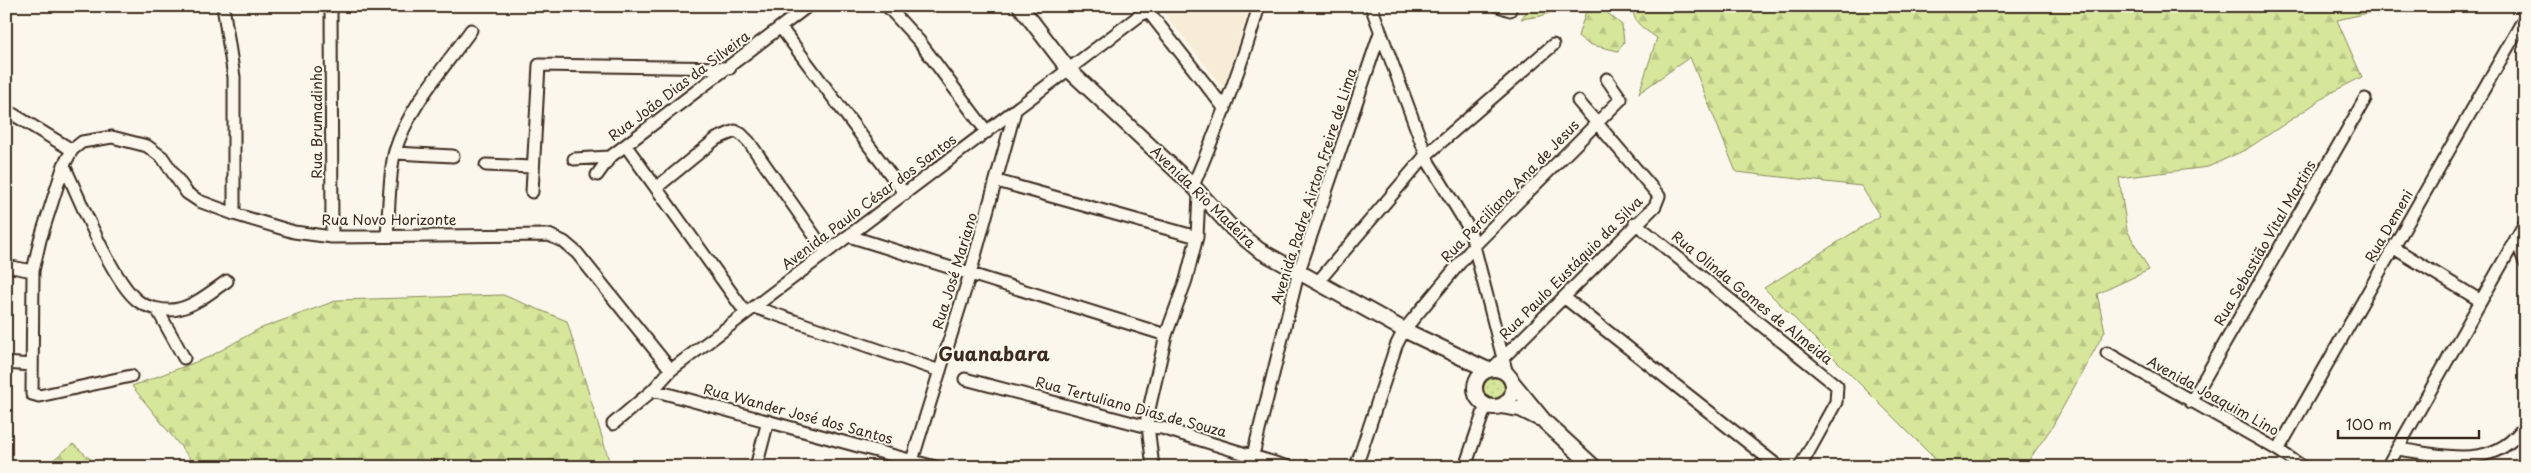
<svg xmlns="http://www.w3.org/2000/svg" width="2531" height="473" font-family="'Playpen Sans',sans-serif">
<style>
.built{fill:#f7ecd6}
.green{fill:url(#green-dots);stroke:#88885c}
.forest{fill:url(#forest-firs);stroke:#88885c}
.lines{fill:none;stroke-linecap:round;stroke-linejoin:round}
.minor-casing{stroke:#3b2a1e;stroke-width:15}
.major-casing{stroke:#3b2a1e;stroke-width:18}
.minor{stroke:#fbf7ec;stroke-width:11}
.major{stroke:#fbf7ec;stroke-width:14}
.labels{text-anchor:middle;stroke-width:4;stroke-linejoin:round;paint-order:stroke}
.street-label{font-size:14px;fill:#3b2a1e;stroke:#fbf7ec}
.district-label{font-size:19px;font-weight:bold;fill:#3b2a1e;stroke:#fbf7ec}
</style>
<defs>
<pattern id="green-dots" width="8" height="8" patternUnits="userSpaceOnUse" patternTransform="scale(1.25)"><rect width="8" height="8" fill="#d6e79b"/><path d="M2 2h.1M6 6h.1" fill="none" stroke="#b9c685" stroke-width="1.8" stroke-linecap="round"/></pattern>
<pattern id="forest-firs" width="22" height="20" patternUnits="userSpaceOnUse" patternTransform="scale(1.25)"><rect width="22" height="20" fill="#d6e79b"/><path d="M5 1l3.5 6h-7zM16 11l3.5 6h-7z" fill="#b9c685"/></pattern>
</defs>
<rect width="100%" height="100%" fill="#fbf7ec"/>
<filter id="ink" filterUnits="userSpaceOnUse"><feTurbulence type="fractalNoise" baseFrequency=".02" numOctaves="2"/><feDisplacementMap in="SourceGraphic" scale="10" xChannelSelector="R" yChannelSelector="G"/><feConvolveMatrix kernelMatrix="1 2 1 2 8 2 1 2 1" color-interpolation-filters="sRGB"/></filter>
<g filter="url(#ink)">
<path class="built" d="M1159 6H1250L1224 89Z"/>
<path class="green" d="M1483 390a12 12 0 1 1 24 0a12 12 0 1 1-24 0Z"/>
<path class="forest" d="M1531 6H1567L1541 16 1521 19Z
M1585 6H1599L1622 25 1624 42 1618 51 1588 44 1578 36 1587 8Z
M1634 6H2399L2337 20 2362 77 2334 91 2247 149 2208 167 2119 178 2127 230 2149 270 2097 294 2105 331 2052 427 2024 467H1943L1764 288 1880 216 1861 186 1736 172 1690 57 1639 93 1657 38C1646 30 1630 22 1634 6Z
M503 295 567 321 611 467H197L132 386 209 357 259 329 338 300Z
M73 444 100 467H44Z"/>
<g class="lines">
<g class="minor-casing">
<path id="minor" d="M223 6 234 77V214
M331 6 332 237
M887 6 919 41 987 132
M1144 6 1225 109
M1371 6 1429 163 1470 230 1507 374
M1498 6 1510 10
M781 28 905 194
M6 110 72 150
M626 146 746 313
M395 153 453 156
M574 159 610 157
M64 165C79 198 112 281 138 301 147 308 167 312 178 309 196 305 212 291 227 281
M486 165 533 167
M597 175 610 157 808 6
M997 181 1197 237
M1193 186C1218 127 1241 68 1259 6
M656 188 716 139 735 131 741 134 749 142 826 252
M532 192 539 65 730 68
M1635 223 1837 386 1836 402 1800 467
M387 236C389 213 389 171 395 151 409 106 444 68 471 30
M849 236 1166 335
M2521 238H2516L2525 263
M2394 248 2481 301
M6 266 33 271
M1317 283 1425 156 1553 45
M1565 298 1779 467
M754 307 940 371
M157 309 184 358
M2107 353 2278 450 2303 467
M6 363 31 365
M1492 369 1655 206 1659 196 1578 101
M131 376 39 396 32 394 33 271 40 240 64 165 72 150 82 142 112 137 147 146 162 157 187 193 199 201 234 214 294 232 332 237 549 235 564 242 577 253 671 370
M965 379 1148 427 1162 428 1288 467
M653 390 935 467
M2191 402 2365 99
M613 424 653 390 671 370 1147 10
M2397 449C2444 455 2494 472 2525 425
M2278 450 2525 17
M756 467 768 421
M910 467 970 274 1015 111
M1153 467 1147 418 1166 335 1186 280 1197 237 1199 194
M1250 467 1298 274 1380 33
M1356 467 1396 346 1404 330 1474 246 1621 99 1607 79
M1465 467 1486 405
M2387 467 2525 223"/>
</g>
<g class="major-casing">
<path id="major" d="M1020 6 1069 70 1193 186 1232 228 1259 250 1404 330 1488 370
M1475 388a19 19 0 1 1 38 0a19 19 0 1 1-38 0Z
M1513 383 1545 422 1594 467
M1502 406 1520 409 1538 418"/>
</g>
<use href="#minor" class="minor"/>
<use href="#major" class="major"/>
</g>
</g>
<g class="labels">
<g class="street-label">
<text transform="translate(679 86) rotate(-37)" y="5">Rua João Dias da Silveira</text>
<text transform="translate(317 122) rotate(-90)" y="5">Rua Brumadinho</text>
<text transform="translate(1314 186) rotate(-72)" y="5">Avenida Padre Airton Freire de Lima</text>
<text transform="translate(1510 191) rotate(-46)" y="5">Rua Perciliana Ana de Jesus</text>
<text transform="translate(1203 197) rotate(44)" y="5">Avenida Rio Madeira</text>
<text transform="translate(869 202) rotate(-37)" y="5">Avenida Paulo César dos Santos</text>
<text x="389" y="225">Rua Novo Horizonte</text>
<text transform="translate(2389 226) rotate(-60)" y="5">Rua Demeni</text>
<text transform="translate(2265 243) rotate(-60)" y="5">Rua Sebastião Vital Martins</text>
<text transform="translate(1571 268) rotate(-45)" y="5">Rua Paulo Eustáquio da Silva</text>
<text transform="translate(955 271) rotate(-73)" y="5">Rua José Mariano</text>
<text transform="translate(1752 298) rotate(39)" y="5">Rua Olinda Gomes de Almeida</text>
<text transform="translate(2213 396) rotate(29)" y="5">Avenida Joaquim Lino</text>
<text transform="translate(1131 407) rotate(15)" y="5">Rua Tertuliano Dias de Souza</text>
<text transform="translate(798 414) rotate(15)" y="5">Rua Wander José dos Santos</text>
</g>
<g class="district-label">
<text x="994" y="361">Guanabara</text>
</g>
</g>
<rect width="2531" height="473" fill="none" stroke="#fbf7ec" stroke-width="25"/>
<rect x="12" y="12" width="2506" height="448" fill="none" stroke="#3b2a1e" stroke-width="2" filter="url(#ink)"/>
<path d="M2338 430v8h141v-8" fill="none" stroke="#3b2a1e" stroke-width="2.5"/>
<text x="2346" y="430" font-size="15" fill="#3b2a1e" stroke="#fbf7ec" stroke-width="4" paint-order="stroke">100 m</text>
</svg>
